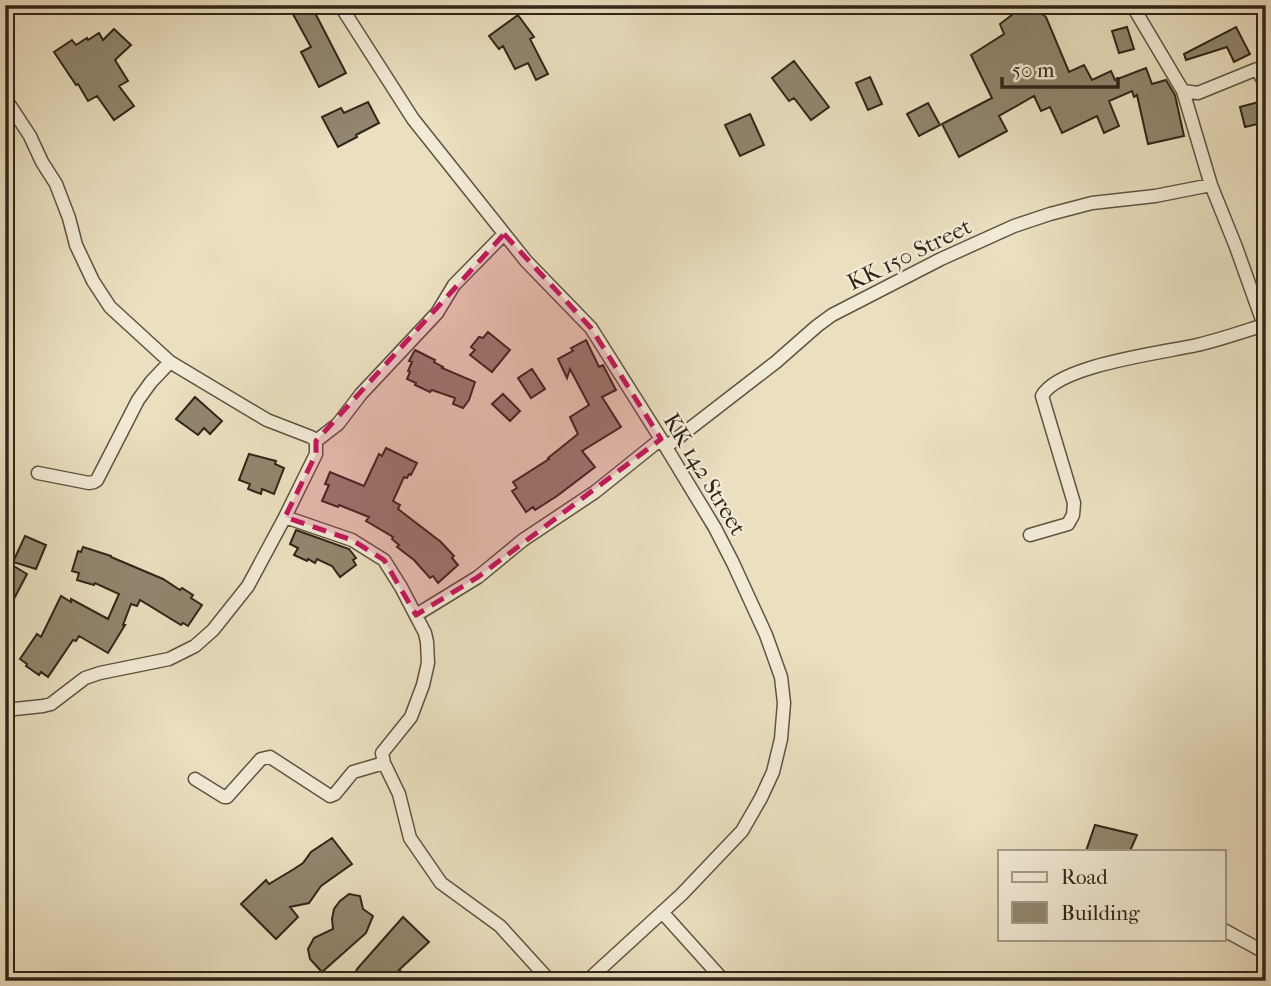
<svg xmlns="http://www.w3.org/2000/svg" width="1271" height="986" font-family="'IM FELL French Canon',serif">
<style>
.building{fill:#91866f;stroke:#302519;stroke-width:2}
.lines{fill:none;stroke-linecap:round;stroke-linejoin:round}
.street-casing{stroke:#5e5442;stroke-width:15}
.street{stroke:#f1ead5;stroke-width:12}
.marked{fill:#c2185b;fill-opacity:0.2;stroke:#c2185b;stroke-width:5;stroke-dasharray:14 9;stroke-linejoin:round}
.labels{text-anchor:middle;stroke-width:5;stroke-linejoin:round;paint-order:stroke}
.street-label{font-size:23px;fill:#302519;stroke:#f1ead5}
</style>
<rect width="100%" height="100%" fill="#eadfbf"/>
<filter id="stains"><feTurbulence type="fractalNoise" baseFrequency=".00286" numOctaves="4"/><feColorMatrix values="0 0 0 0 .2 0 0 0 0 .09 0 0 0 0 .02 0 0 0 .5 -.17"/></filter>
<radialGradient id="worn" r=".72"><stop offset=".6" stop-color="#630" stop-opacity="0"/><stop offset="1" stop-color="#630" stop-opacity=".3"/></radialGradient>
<path class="building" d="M288 5H311L346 73 319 87 301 52 311 47Z
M1025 5H1032L1046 17 1069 72 1084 65 1092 80 1111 71 1115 80 1146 68 1152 84 1166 80 1175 95 1184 136 1148 144 1137 95 1134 97 1132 91 1109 101 1119 126 1104 133 1097 116 1062 133 1050 107 1041 111 1034 96 999 116 1007 131 959 157 942 124 992 98 971 55 1004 34 1000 24Z
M518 15 534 37 530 39 548 74 536 80 528 63 515 69 503 46 499 49 489 36Z
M1127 27 1134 49 1119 53 1112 31Z
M1236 27 1250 54 1234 62 1227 47 1186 60 1184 54Z
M114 29 131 45 115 60 128 81 119 86 134 106 114 120 97 96 88 101 78 84 76 85 54 52 72 40 76 45 87 38 88 40 99 33 103 40Z
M794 61 829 107 811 120 794 98 789 101 772 78Z
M870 77 882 104 868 110 856 83Z
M1266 100V122L1245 127 1240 107Z
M368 102 379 123 356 135 357 137 338 147 322 117 341 108 344 113Z
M928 103 940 125 919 136 907 114Z
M750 114 764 145 740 156 725 125Z
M488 332 510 350 492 372 470 355 475 350 471 347 479 337 483 338Z
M586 340 599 367 603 365 616 390 602 397 621 427 582 451 595 467 557 496 535 510 533 507 526 512 512 491 517 488 513 482 549 459 548 458 578 434 570 417 589 405 570 369 567 378 558 359 573 351 571 348Z
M415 350 435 360 434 362 443 367 442 368 475 382 469 400 463 408 453 404 455 398 432 390 430 392 415 385 416 383 407 379 410 372 408 371 412 362 409 361Z
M532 369 545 389 531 398 518 378Z
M503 394 520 411 510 421 492 404Z
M195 397 222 421 210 434 204 428 198 435 176 419Z
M386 448 417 463 411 475 409 474 407 478 404 477 393 501 400 505 398 509 441 542 454 556 452 558 458 565 438 583 433 576 430 578 414 560 397 547 399 545 392 539 393 537 366 521 369 517 339 505 338 507 322 501 329 485 325 484 330 472 364 486 379 454 382 456Z
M249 454 276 461 275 464 284 468 274 494 262 489 261 494 248 489 250 484 239 480Z
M296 530 349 549 356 558 353 560 356 565 340 577 332 566 317 559 315 563 308 559 307 561 294 555 298 548 290 544Z
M25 536 46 545 36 569 13 562Z
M83 547 111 556V557L163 579 180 590 182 588 193 595 191 598 202 605 188 626 183 623 181 625 140 600 137 606 131 604 123 625H125L108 653 79 636 76 641 73 640 48 677 41 672 39 675 26 666 27 664 20 659 37 634 41 637 61 596 71 602V599L108 619 119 594 95 583 94 585 77 580 79 573 72 571 78 551 81 552Z
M12 565 27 574 5 616V581Z
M1095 825 1137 835 1130 851H1086Z
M332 838 352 864 321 886 309 903 290 907 298 917 276 939 241 904 266 880 269 884 294 869 303 863 311 852Z
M349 894 360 896 363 909 373 916 366 933 322 972 310 959 308 949 314 938 333 929 332 919 334 909 340 901Z
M403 917 429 942 399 970 403 973 395 981H352L357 969Z"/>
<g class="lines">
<g class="street-casing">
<path id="street" d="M340 5 413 119 526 261 591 328 661 439 715 528 733 563 766 635 781 677 784 703 781 739 773 772 761 798 742 831 682 894 587 981
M1132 5 1183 91 1211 185 1236 247 1266 331
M1183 91 1198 93 1257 69 1266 86
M5 98 30 136 42 162 56 184 69 218 76 245 93 281 110 307 170 362 267 420 311 437 316 441
M316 441 338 424 361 394 437 313 454 285 504 234
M666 447 776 362 817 326 832 315 941 259 1014 226 1050 214 1092 203 1155 196 1211 185
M38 473 89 483 94 482 97 480 138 400 151 382 170 362
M285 517 352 540 384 560 401 587 425 633 427 642 428 663 423 685 411 717 382 753 384 763 399 794 410 838 441 883 500 926 550 981
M1030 535 1068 524 1073 515 1074 503 1042 396C1059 365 1162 353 1197 345 1219 340 1242 332 1264 325
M416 615 478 577 523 540 595 492 661 439
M5 710 43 706 51 704 85 678 100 673 169 659 195 646 213 630 248 586 285 517 316 454V441
M195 779 224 797H227L261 759 270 757 330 796 335 794 353 772 384 763
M662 912 724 981
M1224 930 1266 953"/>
</g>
<use href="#street" class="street"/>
</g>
<path class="marked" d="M504 234 591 328 661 439 478 577 416 615 384 560 352 540 285 517 316 454V441Z"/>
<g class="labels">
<g class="street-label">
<text transform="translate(909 254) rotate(-26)" y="8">KK 150 Street</text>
<text transform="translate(705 474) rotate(59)" y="8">KK 142 Street</text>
</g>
</g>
<rect width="1271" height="986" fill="none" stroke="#eadfbf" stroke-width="28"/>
<rect x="7" y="7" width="1257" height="972" fill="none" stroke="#302519" stroke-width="3.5"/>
<rect x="14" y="14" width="1243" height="958" fill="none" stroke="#302519" stroke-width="2"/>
<rect x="998" y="850" width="228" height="91" fill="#f1ead5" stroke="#a49b8a" stroke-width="2"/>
<rect x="1012" y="872" width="35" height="10" fill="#f1ead5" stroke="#a49b8a" stroke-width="2"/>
<text x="1061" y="884" font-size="21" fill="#302519">Road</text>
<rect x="1012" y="902" width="35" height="21" fill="#91866f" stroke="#a49b8a" stroke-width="2"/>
<text x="1061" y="920" font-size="21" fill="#302519">Building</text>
<path d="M1002 77v10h116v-10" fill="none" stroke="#302519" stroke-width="3.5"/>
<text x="1012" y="77" font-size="21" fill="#302519" stroke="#f1ead5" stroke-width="5" paint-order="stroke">50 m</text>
<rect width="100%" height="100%" filter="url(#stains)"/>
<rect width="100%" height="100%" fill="url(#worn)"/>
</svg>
